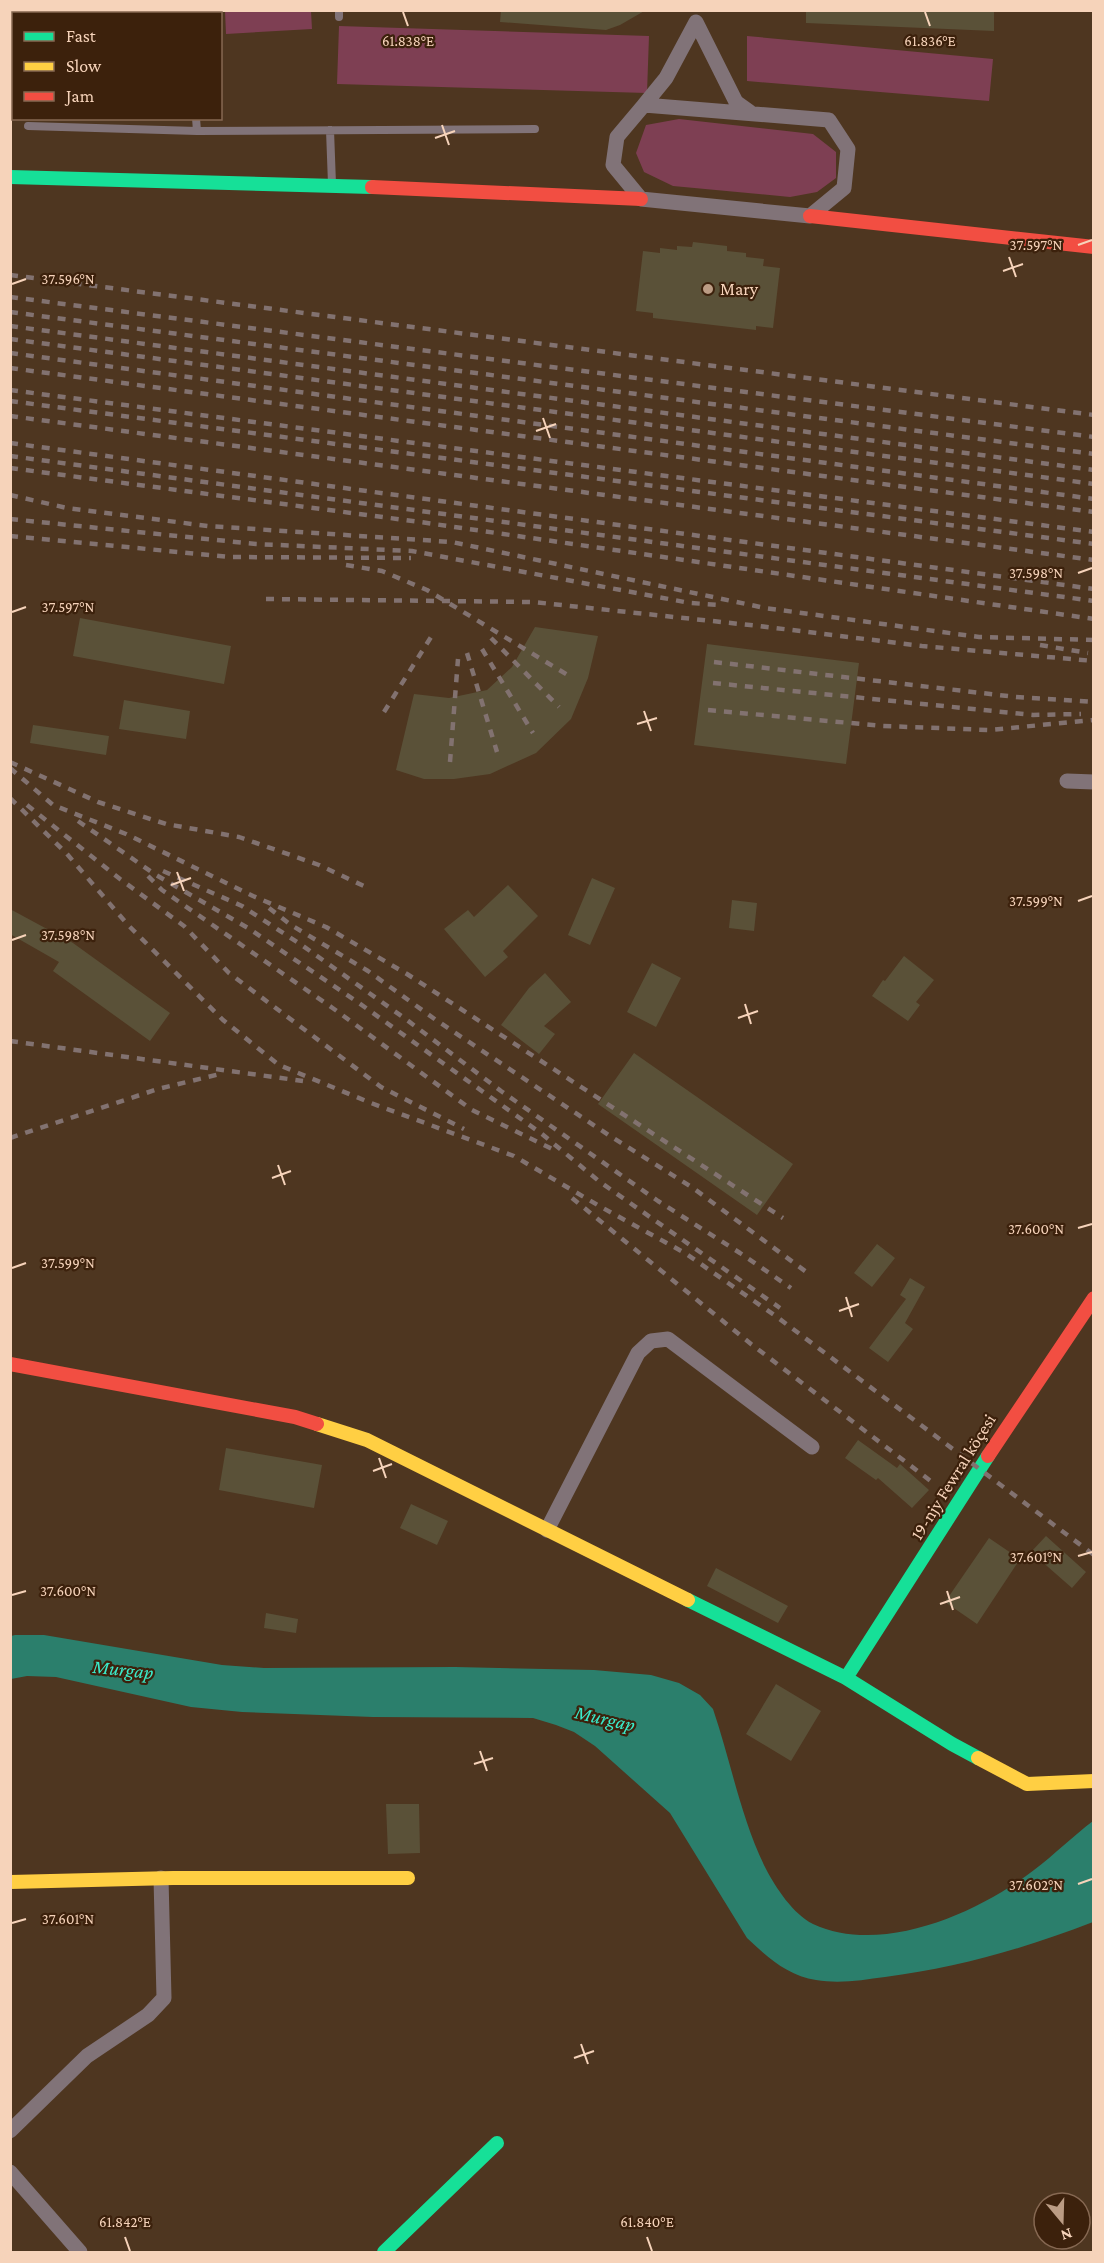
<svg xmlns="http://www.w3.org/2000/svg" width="1104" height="2263" font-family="'Crimson Pro',serif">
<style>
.green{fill:#7e3f53}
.water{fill:#2b7f6c}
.building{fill:#5a5138}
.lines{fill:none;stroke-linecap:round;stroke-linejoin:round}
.lane{stroke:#817378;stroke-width:8}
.street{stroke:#817378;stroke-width:15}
.fast{stroke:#16e098;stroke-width:14}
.slow{stroke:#ffcf43;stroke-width:14}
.jam{stroke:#f24e42;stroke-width:14}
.rail{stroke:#827270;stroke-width:4.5;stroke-dasharray:8 8;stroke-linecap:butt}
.ticks{fill:none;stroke:#f6d3ba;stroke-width:2}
.poi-dot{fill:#bb9c84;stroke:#3c210c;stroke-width:2}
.labels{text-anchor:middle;stroke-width:4.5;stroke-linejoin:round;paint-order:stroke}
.poi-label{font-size:18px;fill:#f6d3ba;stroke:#3c210c;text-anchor:start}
.street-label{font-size:18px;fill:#f6d3ba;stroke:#3c210c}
.water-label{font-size:20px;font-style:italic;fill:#3aeaca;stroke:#3c210c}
.ticks-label{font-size:15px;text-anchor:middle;fill:#f6d3ba;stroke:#3c210c;stroke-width:4.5;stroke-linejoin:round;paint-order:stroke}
</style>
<rect width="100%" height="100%" fill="#4e3620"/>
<path class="green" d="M225 11H311L312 29 226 34Z
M339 26 649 36 647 93 337 84Z
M747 36 993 59 989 101 747 81Z
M679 119 813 134 836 152V178L817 192 790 197 673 186 644 172 636 153 646 125Z"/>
<path class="water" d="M15 1635H44L222 1665 264 1668 455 1667 594 1670 651 1675 679 1683 700 1695 713 1709C731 1762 741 1819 766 1869 776 1888 793 1914 813 1924 882 1956 978 1913 1034 1870 1054 1855 1073 1836 1093 1821V1922C1026 1948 957 1968 885 1977 862 1980 840 1984 816 1980 788 1976 767 1957 747 1938L670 1813 595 1746 574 1732 556 1725 533 1718 373 1717 242 1712 191 1707 56 1677 27 1676 11 1679V1636Z"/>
<path class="building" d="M501 10H646L620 25 606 30 500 22Z
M806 10H994V31L806 23Z
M693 242 727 246V251L746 253V257L764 259 763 266 780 268 773 328 756 326V330L653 318V313L636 311 643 251 660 253V248L677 250V246L692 247Z
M80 618 231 646 224 684 73 656Z
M535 627 598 636 588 678 571 719 536 753 490 774 454 779H424L396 770 414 694 449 698 487 690 512 667Z
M707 644 859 663 846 764 694 745Z
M124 700 190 711 186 739 119 729Z
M33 725 109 736 106 755 30 743Z
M592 878 615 888 590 945 568 935Z
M508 885 538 916 503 951 508 957 485 977 444 929 468 910 474 917Z
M732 900 757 903 754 931 729 928Z
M10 909 73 943 170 1013 150 1041 53 971 59 962 10 934Z
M904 956 934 980 916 1002 920 1005 908 1021 872 996 883 980 885 981Z
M652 963 681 978 656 1027 627 1012Z
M545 973 571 1002 544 1026 555 1034 539 1054 501 1025 529 988Z
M634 1053 793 1164 757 1215 598 1104Z
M877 1244 895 1258 872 1287 854 1273Z
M910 1278 925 1287 905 1323 913 1329 888 1362 869 1348 906 1299 900 1295Z
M858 1440 897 1468 900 1464 929 1490 912 1508 878 1478 876 1480 845 1458Z
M226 1448 322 1465 314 1508 219 1490Z
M411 1504 448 1521 437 1545 400 1528Z
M1046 1536 1086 1572 1072 1588 1031 1552Z
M989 1538 1020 1559 977 1624 945 1602Z
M716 1568 788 1606 778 1623 707 1586Z
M266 1613 298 1619 296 1633 264 1628Z
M776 1684 821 1711 791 1761 746 1734Z
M386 1804H419L420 1853 388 1854Z"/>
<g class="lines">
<path class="lane" d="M191 14V10
M339 17V10
M196 118 197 131 535 129
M28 126 197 131
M330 130 332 184"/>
<path class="street" d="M644 105 829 120 848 149 844 188 810 216 641 199 613 165 617 137Z
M644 105 666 78 696 22 736 102 750 112
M1067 781 1094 782
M547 1530 638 1353 651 1341 668 1339 812 1447
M10 2131 87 2056 148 2015 164 1998 161 1878
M10 2172 80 2252"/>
<path class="fast" d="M10 177 372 187
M688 1600 846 1678 952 1744 978 1758
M846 1678 988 1456
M384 2252 497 2143"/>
<path class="slow" d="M317 1424 367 1440 688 1600
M978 1758 1027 1784 1094 1781
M10 1882 173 1878H408"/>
<path class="jam" d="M372 187 641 199
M810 216 1094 247
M10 1364 295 1417 317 1424
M988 1456 1094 1298"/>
<path class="rail" d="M10 275 1094 415
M10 297 1094 437
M10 312 1094 454
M10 326 1094 470
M10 339 1094 484
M10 353 1094 499
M10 368 1094 512
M10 390 1094 532
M10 401 1094 544
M10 416 1094 560
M10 443 1094 589
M10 456 1094 601
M10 468 420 522 1094 619
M10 495 67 508 208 526 452 542 765 608 979 637 1094 640
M10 519 256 544 412 551 690 603 721 605
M10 536 231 557 411 558
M346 565 382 571 427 590 571 677
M266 599 533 602 759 626 922 646 1094 661
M491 638 559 707
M1040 645 1088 653
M482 649 533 733
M467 653 497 752
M714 662 1016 697 1094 702
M713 683 1033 715 1081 714
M708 710 883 726 989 730 1094 720
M384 712 431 637
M10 762 98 802 166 824 239 837 319 865 366 887
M450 762 458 659
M10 768 53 805 126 834 253 896 326 927 407 974 783 1218
M10 798 67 854 128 925 223 1020 279 1065 371 1103 514 1156 601 1207 685 1253 777 1317 1094 1555
M27 805 120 879 184 926 229 973 381 1087 464 1129
M78 821 156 875 248 928 359 1003 542 1134 600 1182 780 1308
M163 871 242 906 303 946 407 1020 501 1091 658 1201 740 1253 791 1288
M148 876 162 890 334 1009 472 1110 552 1149
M269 908 291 925 368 971 436 1020 610 1136 693 1188 809 1274
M10 1041 303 1081
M10 1138 158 1089 224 1073
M572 1198 751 1344 932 1482"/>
</g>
<path class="ticks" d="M403 12 408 26M925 12 930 26M442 125 449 145M435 138 455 131M1078 245 1092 240M1009 257 1016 277M1003 271 1023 264M12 284 26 279M543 418 550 438M536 431 556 424M1078 573 1092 568M12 612 26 607M644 711 651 731M637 724 657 718M177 872 184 891M171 885 191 878M1078 901 1092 896M12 940 26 935M745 1004 751 1024M738 1018 758 1011M278 1165 285 1185M272 1178 291 1171M1078 1228 1092 1224M12 1268 26 1263M846 1297 852 1317M839 1311 859 1304M379 1458 386 1478M373 1471 392 1464M1078 1556 1092 1552M947 1591 953 1610M12 1595 26 1591M940 1604 960 1597M480 1751 487 1771M474 1764 493 1758M1078 1884 1092 1879M12 1923 26 1919M581 2044 588 2064M574 2058 594 2051M125 2237 130 2251M647 2237 652 2251"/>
<circle class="poi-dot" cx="708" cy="289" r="6"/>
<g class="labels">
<g class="poi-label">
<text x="720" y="295">Mary</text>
</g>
<g class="street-label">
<text transform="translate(953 1477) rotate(-58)" y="6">19-njy Fewral köçesi</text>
</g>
<g class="water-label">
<text transform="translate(123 1669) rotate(6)" y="7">Murgap</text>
<text transform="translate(605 1718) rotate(13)" y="7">Murgap</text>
</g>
</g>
<g class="ticks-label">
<text x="408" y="46">61.838°E</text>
<text x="930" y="46">61.836°E</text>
<text x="1036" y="250">37.597°N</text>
<text x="68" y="284">37.596°N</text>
<text x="1036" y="578">37.598°N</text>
<text x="68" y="612">37.597°N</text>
<text x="1036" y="906">37.599°N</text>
<text x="68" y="940">37.598°N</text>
<text x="1036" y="1234">37.600°N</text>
<text x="68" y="1268">37.599°N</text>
<text x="1036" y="1562">37.601°N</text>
<text x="68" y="1596">37.600°N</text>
<text x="1036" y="1890">37.602°N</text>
<text x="68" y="1924">37.601°N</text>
<text x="125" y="2227">61.842°E</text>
<text x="647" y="2227">61.840°E</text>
</g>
<rect width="1104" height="2263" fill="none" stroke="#f6d3ba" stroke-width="24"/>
<rect x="12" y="12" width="210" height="108" fill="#3c210c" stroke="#866852" stroke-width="1.5"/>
<rect x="24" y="32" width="30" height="9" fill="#16e098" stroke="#866852" stroke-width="1.5"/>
<text x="66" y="42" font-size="18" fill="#f6d3ba">Fast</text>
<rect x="24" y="62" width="30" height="9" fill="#ffcf43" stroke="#866852" stroke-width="1.5"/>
<text x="66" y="72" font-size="18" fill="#f6d3ba">Slow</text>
<rect x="24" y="92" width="30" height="9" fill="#f24e42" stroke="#866852" stroke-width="1.5"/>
<text x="66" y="102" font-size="18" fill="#f6d3ba">Jam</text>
<g transform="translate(1062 2221) rotate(161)"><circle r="28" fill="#3c210c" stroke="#866852" stroke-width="1.5"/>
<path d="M0-4.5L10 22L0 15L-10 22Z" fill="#bb9c84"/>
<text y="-9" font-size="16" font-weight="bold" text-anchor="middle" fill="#f6d3ba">N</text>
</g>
</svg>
